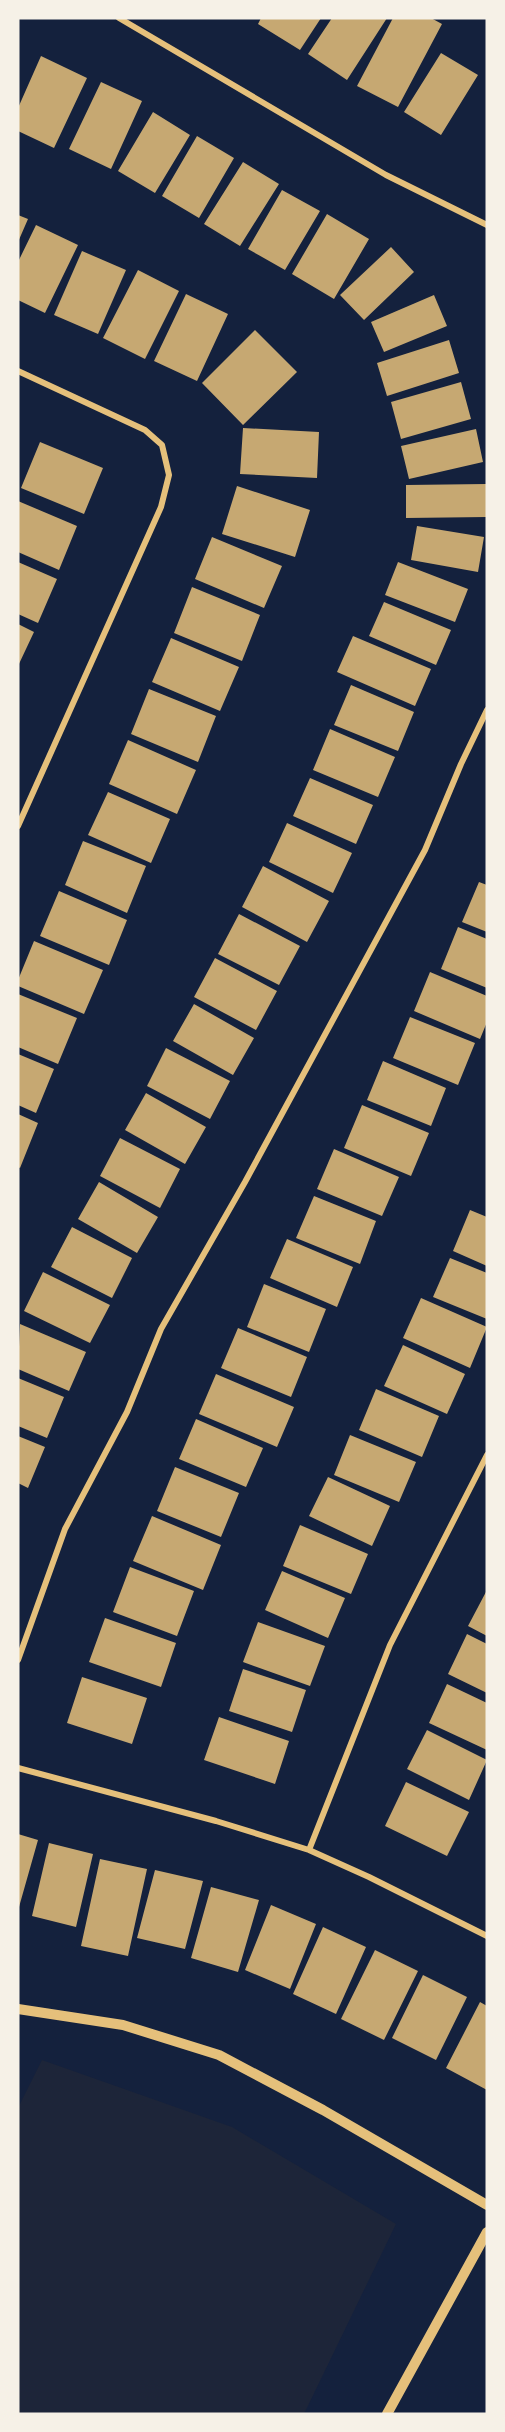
<svg xmlns="http://www.w3.org/2000/svg" width="505" height="2432" font-family="Barlow,sans-serif">
<style>
.green{fill:#1d2539}
.building{fill:#c6a872}
.lines{fill:none;stroke-linecap:round;stroke-linejoin:round}
.minor{stroke:#e5c07b;stroke-width:6}
.tertiary{stroke:#e5c07b;stroke-width:10}
</style>
<rect width="100%" height="100%" fill="#14213d"/>
<path class="green" d="M42 2060 232 2127 396 2224 304 2414H18V2108Z"/>
<path class="building" d="M261 18H321L300 50 258 24Z
M332 18H387L347 80 308 54Z
M393 18H431L442 24 398 107 357 86Z
M441 53 478 75 441 135 404 112Z
M41 56 87 78 54 148 18 131V108Z
M101 82 142 101 111 169 69 149Z
M153 112 190 135 155 193 118 171Z
M197 136 234 158 199 218 162 196Z
M243 162 279 184 240 246 204 224Z
M282 190 320 211 285 270 248 249Z
M327 214 369 239 334 299 292 274Z
M18 215 28 219 18 242Z
M36 225 78 245 45 313 18 300V262Z
M391 247 414 272 364 320 340 295Z
M82 251 126 270 98 334 54 315Z
M138 270 179 291 145 359 103 338Z
M186 294 228 314 197 381 154 361Z
M434 295 447 326 384 352 371 322Z
M255 330 297 372 243 425 202 383Z
M449 340 459 373 387 396 377 363Z
M461 382 471 419 401 439 391 402Z
M243 428 319 432 317 478 240 474Z
M476 429 483 462 409 479 401 446Z
M40 442 103 468 84 514 21 488Z
M486 484 487 517 406 518V485Z
M237 486 310 510 295 557 222 534Z
M18 501 77 526 59 570 18 552Z
M417 526 484 537 478 572 411 560Z
M212 537 282 566 264 608 195 579Z
M18 562 57 579 38 623 18 614Z
M398 562 468 589 455 622 385 595Z
M192 587 260 615 242 661 174 633Z
M384 602 451 630 436 665 369 636Z
M18 624 34 632 18 666Z
M353 636 431 669 415 706 337 672Z
M171 638 239 667 220 711 152 682Z
M351 685 414 712 398 751 334 725Z
M149 689 216 716 198 762 131 734Z
M330 729 395 757 378 797 313 770Z
M128 740 196 770 177 814 109 784Z
M310 778 373 805 356 844 293 816Z
M108 792 170 819 151 863 88 835Z
M287 823 352 853 333 893 269 862Z
M83 841 146 866 127 913 65 885Z
M263 866 329 901 307 942 242 907Z
M479 882 487 885V932L462 922Z
M59 891 127 920 109 965 40 936Z
M239 914 300 946 279 985 218 954Z
M458 927 487 939V988L441 969Z
M34 941 103 970 84 1014 18 986V980Z
M215 958 277 991 256 1030 194 997Z
M430 972 487 996V1022L480 1039 414 1011Z
M18 994 77 1018 58 1064 18 1047Z
M194 1004 254 1038 233 1075 173 1041Z
M410 1017 475 1043 458 1085 393 1058Z
M166 1048 230 1081 210 1119 147 1086Z
M18 1054 54 1069 36 1113 18 1105Z
M383 1061 446 1088 431 1126 367 1100Z
M146 1093 206 1127 185 1164 125 1130Z
M362 1105 429 1133 411 1176 344 1148Z
M18 1114 38 1123 20 1168 18 1167Z
M120 1138 180 1169 160 1208 100 1176Z
M334 1149 399 1177 382 1216 317 1189Z
M99 1182 158 1217 137 1253 78 1219Z
M314 1196 376 1221 360 1264 296 1238Z
M470 1210 487 1217V1266L453 1251Z
M72 1227 132 1258 112 1298 51 1267Z
M287 1239 353 1267 337 1307 270 1278Z
M450 1258 487 1273V1319L433 1297Z
M43 1272 110 1305 90 1343 24 1311Z
M264 1284 326 1309 309 1352 247 1327Z
M421 1298 487 1327 470 1368 403 1338Z
M20 1324 86 1352 69 1391 18 1369Z
M238 1328 307 1357 291 1397 221 1368Z
M403 1345 465 1374 447 1414 384 1386Z
M216 1374 294 1407 277 1447 199 1414Z
M18 1378 64 1397 47 1438 18 1426Z
M376 1389 439 1416 422 1457 359 1430Z
M196 1419 263 1448 246 1487 179 1459Z
M350 1435 416 1462 399 1502 334 1475Z
M18 1436 45 1447 28 1488 18 1483Z
M175 1467 239 1493 221 1537 157 1511Z
M328 1477 390 1506 372 1546 309 1516Z
M152 1516 221 1545 203 1590 133 1561Z
M300 1525 368 1554 351 1594 283 1566Z
M130 1567 194 1591 177 1636 113 1612Z
M282 1571 345 1598 328 1638 265 1610Z
M487 1590V1636L468 1626Z
M105 1618 176 1643 161 1687 89 1662Z
M258 1622 325 1646 310 1686 243 1662Z
M467 1634 487 1644V1693L448 1674Z
M243 1669 306 1690 292 1732 229 1711Z
M82 1677 147 1698 132 1744 67 1723Z
M447 1684 487 1703V1750L429 1723Z
M219 1717 289 1741 275 1784 204 1760Z
M427 1730 487 1760 469 1800 407 1769Z
M406 1782 469 1812 447 1856 385 1826Z
M18 1834 38 1840 19 1907 18 1906Z
M49 1843 93 1854 76 1927 32 1916Z
M100 1859 147 1869 128 1956 81 1946Z
M155 1870 203 1881 185 1949 137 1938Z
M211 1887 259 1900 238 1972 191 1958Z
M271 1905 316 1924 290 1989 245 1970Z
M323 1927 366 1947 336 2014 293 1994Z
M375 1950 418 1971 384 2040 341 2019Z
M423 1975 467 1997 436 2060 392 2038Z
M480 2002 487 2006V2090L446 2068Z"/>
<g class="lines">
<path class="minor" d="M119 18 386 175 487 225
M18 371 145 430 162 445 169 475 161 507 18 826
M18 1660 65 1529 127 1412 161 1329 245 1182 425 850 461 764 487 710
M18 1768 216 1821 309 1850 369 1877 487 1936
M309 1850 390 1645 487 1455"/>
<path class="tertiary" d="M18 2009 123 2025 219 2055 323 2110 487 2205
M387 2414 487 2232"/>
</g>
<rect width="505" height="2432" fill="none" stroke="#f6f1e7" stroke-width="39"/>
</svg>
